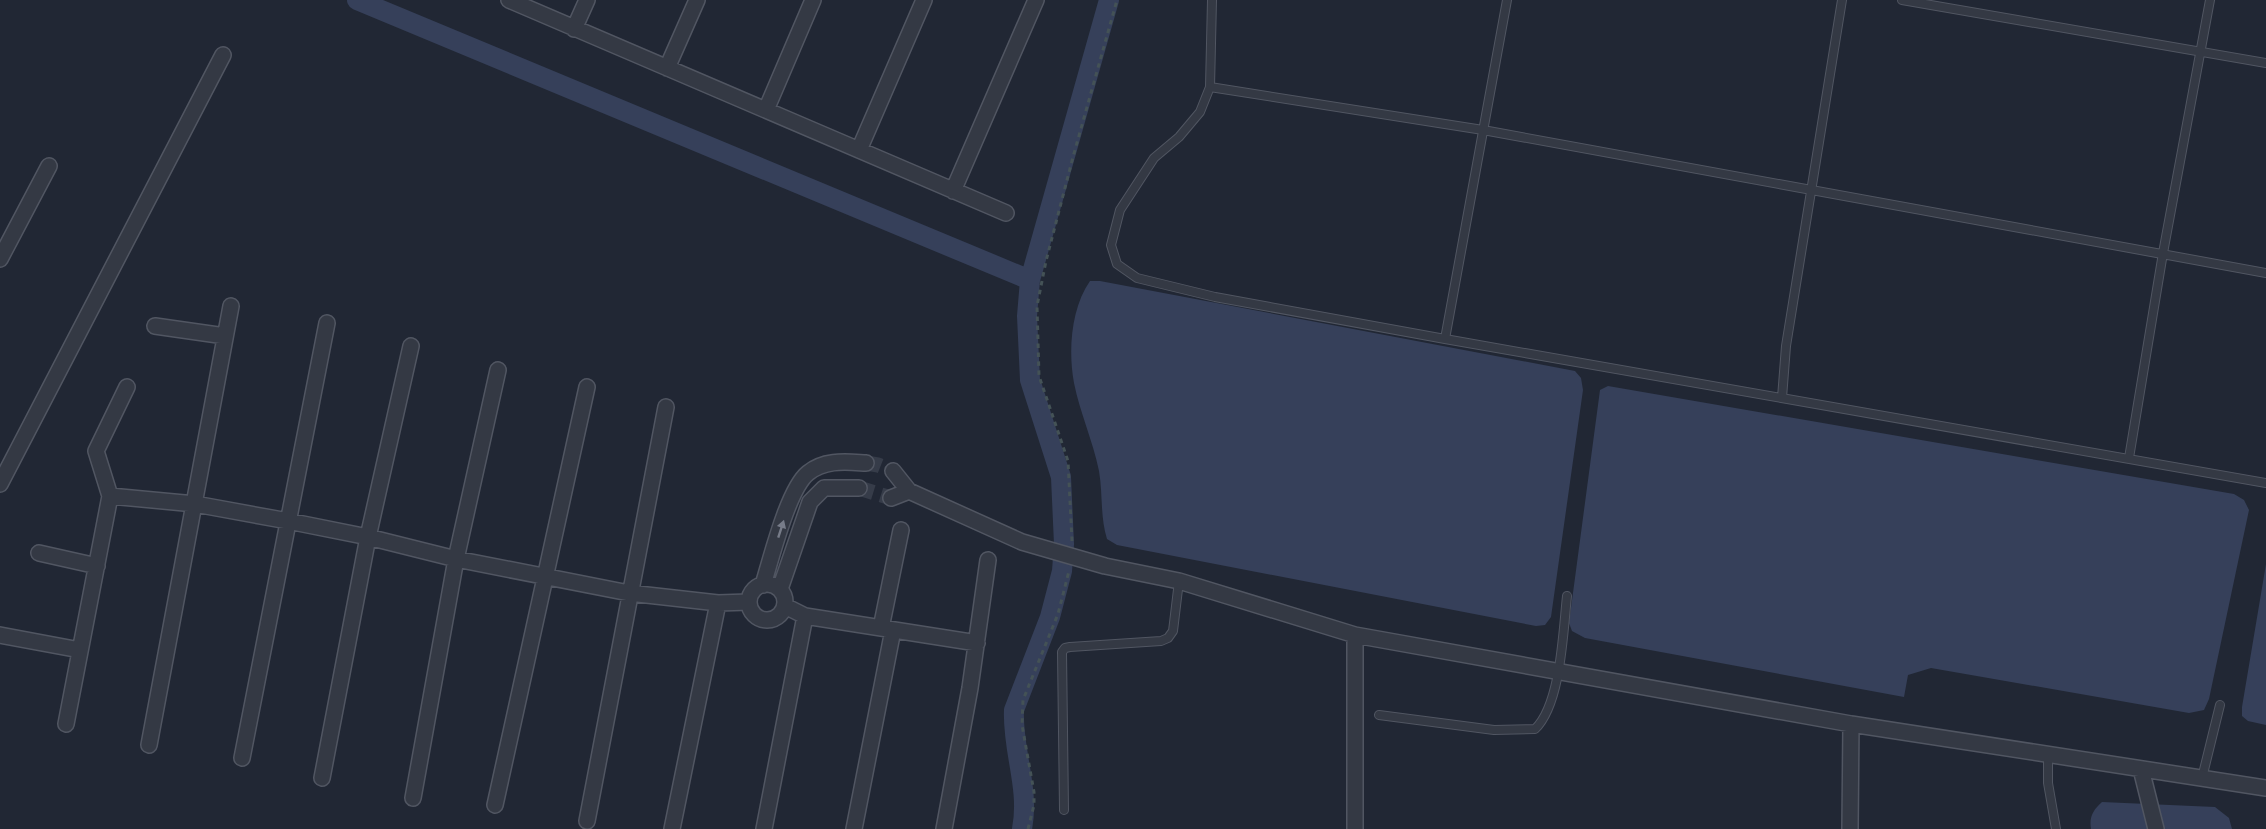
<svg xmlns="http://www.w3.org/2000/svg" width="2266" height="829" font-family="'Noto Sans',sans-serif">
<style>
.water{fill:#36405a}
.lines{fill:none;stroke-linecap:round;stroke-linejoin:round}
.canal{stroke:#36405a;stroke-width:20}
.minor-tunnel{stroke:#363c49;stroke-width:15;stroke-dasharray:15 8;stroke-linecap:butt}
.service-casing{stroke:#515662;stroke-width:10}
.minor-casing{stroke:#515662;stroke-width:18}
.path{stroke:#445256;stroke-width:3;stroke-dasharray:4.5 4.5;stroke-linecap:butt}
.service{stroke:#343944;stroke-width:8}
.minor{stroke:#343944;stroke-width:15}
.oneway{fill:#777c89}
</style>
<rect width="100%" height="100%" fill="#212734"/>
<path class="water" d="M1090 281H1100L1575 371 1581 378 1583 390 1551 617 1545 625 1536 626 1117 545 1107 539C1100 517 1103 494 1099 471 1093 441 1080 413 1074 383 1068 351 1071 308 1090 281Z
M1608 386 2234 494 2244 500 2249 510 2209 699 2204 710 2189 713 1931 668 1908 675 1904 697 1585 638 1572 631 1569 623 1600 390Z
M2266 564V725L2248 721 2242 716V707Z
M2102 802 2215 807 2229 818 2232 829H2091C2089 817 2093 810 2102 802Z"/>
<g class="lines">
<path class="canal" d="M357 0 1030 280
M1022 829C1030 788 1012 750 1014 710L1050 617 1062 571 1064 544 1061 477 1030 380 1027 316 1030 280 1109 0"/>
<path class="minor-tunnel" d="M866 463 878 465 893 471
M859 488 891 498"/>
<g class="service-casing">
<path id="service" d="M1212 0 1210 87 1200 112 1179 137 1154 158 1120 210 1111 245 1117 264 1137 278 1215 297 1445 339 2266 483
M1902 0 2266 63
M1210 87 1483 130 2266 273
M1445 339 1507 0
M1782 398 1786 346 1842 0
M2129 458 2163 253 2210 0
M1379 715 1494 730 1535 729C1561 704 1563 632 1567 596
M2048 754V783L2056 829
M2202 778 2220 705
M1064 810 1062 652 1065 648 1070 647 1161 641 1168 638 1173 631 1179 581"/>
</g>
<g class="minor-casing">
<path id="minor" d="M509 0 1006 213
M574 29 587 0
M667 68 697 0
M766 110 813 0
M859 150 924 0
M953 191 1036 0
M0 259 49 166
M155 326 225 336
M893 471 909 491 1022 542 1105 566 1179 581 1355 635 1851 724 2266 788
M0 484 223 55
M110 496 96 451 127 387
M891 498 909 491
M39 553 97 566
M749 602a18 18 0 1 1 36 0a18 18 0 1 1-36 0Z
M763 585C771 559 788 489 808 473 825 459 847 462 866 463
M780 589 810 502 824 488H859
M785 606 805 616 977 643
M881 628 901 530
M0 635 80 650
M66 724 110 496 195 504 288 521 368 537 456 559 629 593 718 603 749 602
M149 745 231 306
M242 758 327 323
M2141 769 2156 829
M322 778 368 537 411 346
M413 798 456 559 498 370
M495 805 587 387
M587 821 666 407
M672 829 718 603
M764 829 805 616
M854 829 893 630
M944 829 970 688 988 560
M1355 829V635
M1850 829 1851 724"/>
</g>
<path class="path" d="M1072 541 1068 461 1039 376 1037 306 1046 261 1073 157 1117 0
M1028 829 1034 805V792L1022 725 1023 700 1058 614 1069 571"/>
<use href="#service" class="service"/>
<use href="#minor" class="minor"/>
</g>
<defs><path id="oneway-solid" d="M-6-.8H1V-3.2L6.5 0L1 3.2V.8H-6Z" transform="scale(1.5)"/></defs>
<use class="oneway" href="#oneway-solid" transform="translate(781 529) rotate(-72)"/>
</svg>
